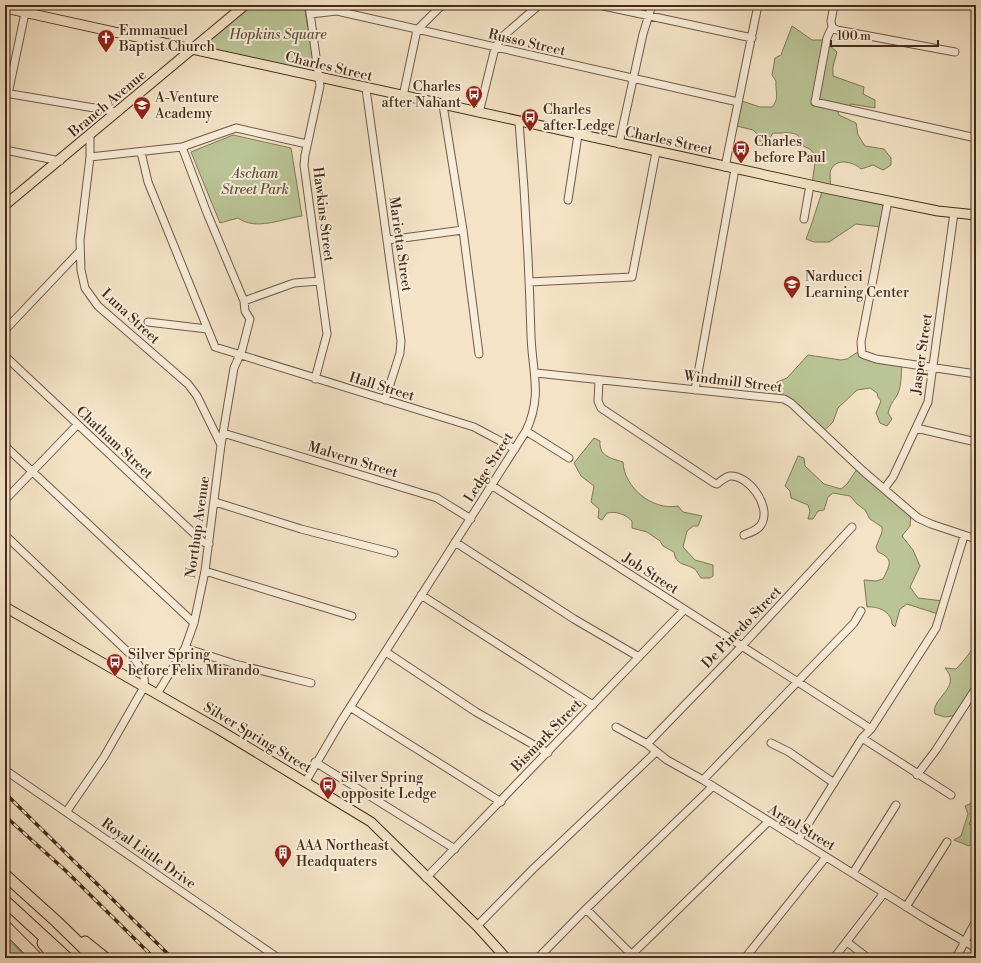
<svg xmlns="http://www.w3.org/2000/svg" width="981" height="963" font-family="'Libre Bodoni',serif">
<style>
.green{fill:#bac496;stroke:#807858}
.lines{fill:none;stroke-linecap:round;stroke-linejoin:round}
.minor-casing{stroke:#715946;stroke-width:9}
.major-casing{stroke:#452b1b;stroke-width:11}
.highway-casing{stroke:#452b1b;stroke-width:13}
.minor{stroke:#f8edda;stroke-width:7}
.major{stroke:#f4e3c6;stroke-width:9}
.highway{stroke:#f4e3c6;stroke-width:11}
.rail-casing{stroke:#452b1b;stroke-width:3.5}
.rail{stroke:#f8edda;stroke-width:2;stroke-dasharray:6;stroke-linecap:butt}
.labels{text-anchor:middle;stroke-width:4;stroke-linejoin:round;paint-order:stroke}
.poi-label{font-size:14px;fill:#452b1b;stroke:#f8edda;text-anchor:start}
.park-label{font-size:14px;font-style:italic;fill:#62513a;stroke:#f8edda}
.street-label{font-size:14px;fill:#452b1b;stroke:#f8edda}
</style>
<rect width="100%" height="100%" fill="#f4e3c6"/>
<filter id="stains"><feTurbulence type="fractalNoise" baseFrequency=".005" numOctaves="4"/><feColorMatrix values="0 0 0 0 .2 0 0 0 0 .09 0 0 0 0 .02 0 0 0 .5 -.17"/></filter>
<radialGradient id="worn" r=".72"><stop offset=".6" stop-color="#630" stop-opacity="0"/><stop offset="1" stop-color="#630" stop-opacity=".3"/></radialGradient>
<path class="green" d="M249 5H304L315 72 200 46Z
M792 26 812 40H823L837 52 833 66V76L864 87 863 94 875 100V108L851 104 846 108H841L838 113 839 115 856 123 858 135 865 146 884 149 891 158V165L883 170 873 165 861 169C853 161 833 157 830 173 830 178 831 183 830 189L885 202 881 227 856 224 829 242H814L806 239C813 222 817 206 823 189L812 184 816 156 810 149 803 146C801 128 785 134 773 133L766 144 758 140V135L753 130 733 125 739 100 760 107H772C780 98 775 92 776 81L772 75 775 58 781 55Z
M233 135 291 148 302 216C281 219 256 231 238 218L220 223 191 152Z
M861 350 867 355 902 363C901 373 902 389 896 397 892 402 890 406 888 413L892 419 887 426 880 423 876 413 881 401 878 397 877 393 870 388 857 390 838 408 833 422 822 433 786 400 772 397 777 382 787 378 808 355 841 360 847 359Z
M594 438 600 441C599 456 610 458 623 462 624 487 652 511 678 506L683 512 702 516 698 526H693L687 531 683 547 695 560 713 565V576L710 578H701C698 574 696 569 693 568 683 563 676 565 674 552L663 546 660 541 647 532 632 528V521C625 514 616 511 607 513L602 520 598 518 599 509 591 502 594 486 581 476 574 463Z
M798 456 804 458 805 466 824 484 841 489 847 484 857 469 911 514 910 526 902 536 913 550 920 566 910 587 918 598 943 601 938 614 907 604 900 609 895 627 892 624C892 612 878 606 867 607L864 580 876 581 883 579C889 566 895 559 878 552L876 547 882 532V527L870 519 865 510 857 504 850 496 833 493 828 497 824 510 818 511 813 519H808L810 511 808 505 791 498 790 491 785 486Z
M976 641V687L958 715 945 717 935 714C930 698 963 688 945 668L956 669C964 660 972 652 976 641Z
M976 801V813L969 824 976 829C976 837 975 842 969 846L954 840 961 836 968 814 965 806Z
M5 937 20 951 24 958H5Z"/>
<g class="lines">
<g class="minor-casing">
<path id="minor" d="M309 5 320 86 305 155 304 165 327 334 315 379
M599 5 752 38
M337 11 343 5
M310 14 337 11 738 102
M832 27 827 38 815 102 976 138
M832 27 837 30 955 52
M832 27 831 21 834 5
M366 89 401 341 400 353 385 400
M5 93 118 112
M8 94 25 13
M403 96 417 30 442 5
M443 105 463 230 479 354
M479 113 495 48 502 37 539 5
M90 136V157L80 240 81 270 85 288 98 306 188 384 197 396 221 445
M619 144 643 34 652 5
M5 150 60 161
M141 152 148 182 215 347 474 427 515 449
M90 157 182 147 236 128 307 144
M725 167 758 5
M568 200 578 135
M888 201 861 342 862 354 876 359 976 374
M804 219 810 185
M388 240 463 230
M529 282 632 277 656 152
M244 301 294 283 320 281
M148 322 207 329
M5 330 80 251
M5 356 203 542 209 544
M536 373 784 399 791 403 863 471 918 518 931 524 976 539
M599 380 598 401 601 408 714 483 717 484C721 481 725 477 730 476 749 475 771 506 762 523 759 530 751 532 744 535
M695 390 735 169
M916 428 976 442
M526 431 569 458
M223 433 437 498 471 519
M5 446 194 623
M491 485 871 729
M884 489 893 477 928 402 954 213
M5 500 77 425
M215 502 301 529 394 553
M5 535 131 655C140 666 146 673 144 687L104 757 67 811
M455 542 574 619 639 657
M205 571 352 616
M421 595 593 705
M185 648 235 664 311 683
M386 652 476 712 548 753
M157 694 185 648 194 623 205 571 221 445 234 368 242 350 250 319 245 311 244 301 207 213 182 147
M350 707 501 802
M616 727 647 744 667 760 703 780 929 921 976 948
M862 738 951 795
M771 743 789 752 834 783
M647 744 742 646 852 527
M315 762 455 849
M5 770 278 958
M917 775 936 750 976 688
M703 780 854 623 861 611
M306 781 340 723 526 431C543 395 532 372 531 335 529 264 525 193 519 122
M798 840 862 738 871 729 936 628 964 536
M853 873 896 805
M426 878 684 610
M906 907 947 842
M586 909 632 955
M477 926 533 869 656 752
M847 942 868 958
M538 958 586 909 713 786
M628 958 768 822
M745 958 826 857
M834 958 884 893
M956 958 976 921"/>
</g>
<g class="major-casing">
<path id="major" d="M5 8 829 189 938 211 976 215
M5 205 245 5
M5 607 218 729 371 822 477 926 506 958"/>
</g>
<g class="highway-casing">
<path id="highway" d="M5 875 56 921 94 958
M5 901 67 958
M5 926 37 958
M85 942 105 958
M43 943 55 958"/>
</g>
<use href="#minor" class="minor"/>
<use href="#major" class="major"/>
<use href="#highway" class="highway"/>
<g class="rail-casing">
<path id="rail" d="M5 793 172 958
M5 816 66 871 154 958"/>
</g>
<use href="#rail" class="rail"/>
</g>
<defs>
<g id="church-pin" transform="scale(0.9)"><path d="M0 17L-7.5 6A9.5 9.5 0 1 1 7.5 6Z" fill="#8f2418" stroke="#f8edda"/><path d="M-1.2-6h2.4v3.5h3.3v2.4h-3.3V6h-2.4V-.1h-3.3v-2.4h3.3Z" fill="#fff"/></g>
<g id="bus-pin" transform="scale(0.9)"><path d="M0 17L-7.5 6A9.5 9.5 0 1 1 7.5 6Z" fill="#8f2418" stroke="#f8edda"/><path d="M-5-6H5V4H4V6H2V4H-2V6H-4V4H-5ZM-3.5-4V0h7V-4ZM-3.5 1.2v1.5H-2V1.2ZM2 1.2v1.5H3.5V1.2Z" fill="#fff"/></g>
<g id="school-pin" transform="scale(0.9)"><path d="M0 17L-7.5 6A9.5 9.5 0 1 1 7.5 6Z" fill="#8f2418" stroke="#f8edda"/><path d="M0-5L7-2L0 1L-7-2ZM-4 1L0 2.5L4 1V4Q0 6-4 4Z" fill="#fff"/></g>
<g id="building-pin" transform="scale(0.9)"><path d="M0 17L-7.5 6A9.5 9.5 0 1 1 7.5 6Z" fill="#8f2418" stroke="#f8edda"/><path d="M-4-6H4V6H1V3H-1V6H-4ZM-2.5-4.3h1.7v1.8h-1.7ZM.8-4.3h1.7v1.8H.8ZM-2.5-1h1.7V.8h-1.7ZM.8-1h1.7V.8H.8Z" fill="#fff"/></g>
</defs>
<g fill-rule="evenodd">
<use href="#church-pin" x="106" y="38"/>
<use href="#bus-pin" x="474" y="94"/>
<use href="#school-pin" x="142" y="105"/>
<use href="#bus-pin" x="530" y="117"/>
<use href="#bus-pin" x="741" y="149"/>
<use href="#school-pin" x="792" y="284"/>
<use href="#bus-pin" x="115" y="662"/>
<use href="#bus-pin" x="328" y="785"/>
<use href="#building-pin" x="283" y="853"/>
</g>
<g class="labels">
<g class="poi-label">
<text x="119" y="35">Emmanuel<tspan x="119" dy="16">Baptist Church</tspan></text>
<text x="461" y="91" text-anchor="end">Charles<tspan x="461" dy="16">after Nahant</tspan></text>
<text x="155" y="102">A-Venture<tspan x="155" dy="16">Academy</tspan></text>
<text x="543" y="114">Charles<tspan x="543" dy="16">after Ledge</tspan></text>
<text x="754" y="146">Charles<tspan x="754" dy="16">before Paul</tspan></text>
<text x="805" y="281">Narducci<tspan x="805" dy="16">Learning Center</tspan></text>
<text x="128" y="659">Silver Spring<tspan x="128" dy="16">before Felix Mirando</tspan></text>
<text x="341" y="782">Silver Spring<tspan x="341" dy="16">opposite Ledge</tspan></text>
<text x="296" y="850">AAA Northeast<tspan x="296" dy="16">Headquaters</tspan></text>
</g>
<g class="park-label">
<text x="278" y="39">Hopkins Square</text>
<text x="255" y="178">Ascham<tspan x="255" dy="16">Street Park</tspan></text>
</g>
<g class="street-label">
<text transform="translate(527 42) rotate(13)" y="5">Russo Street</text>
<text transform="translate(329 66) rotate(13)" y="5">Charles Street</text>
<text transform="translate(107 103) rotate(-40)" y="5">Branch Avenue</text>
<text transform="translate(669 140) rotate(12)" y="5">Charles Street</text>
<text transform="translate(324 214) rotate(83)" y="5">Hawkins Street</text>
<text transform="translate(401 244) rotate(82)" y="5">Marietta Street</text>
<text transform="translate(131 316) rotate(43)" y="5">Luna Street</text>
<text transform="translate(921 354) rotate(-82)" y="5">Jasper Street</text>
<text transform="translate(733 381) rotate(7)" y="5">Windmill Street</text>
<text transform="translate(382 386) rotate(17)" y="5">Hall Street</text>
<text transform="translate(115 442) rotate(43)" y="5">Chatham Street</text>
<text transform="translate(353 459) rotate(17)" y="5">Malvern Street</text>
<text transform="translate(488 467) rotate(-58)" y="5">Ledge Street</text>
<text transform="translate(197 527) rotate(-82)" y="5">Northup Avenue</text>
<text transform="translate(651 573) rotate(33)" y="5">Job Street</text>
<text transform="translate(741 627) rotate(-46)" y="5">De Pinedo Street</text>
<text transform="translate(546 735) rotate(-46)" y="5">Bismark Street</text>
<text transform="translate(258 737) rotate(31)" y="5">Silver Spring Street</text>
<text transform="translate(802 827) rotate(31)" y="5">Argol Street</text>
<text transform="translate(149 853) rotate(35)" y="5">Royal Little Drive</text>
</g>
</g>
<rect width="981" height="963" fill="none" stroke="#f4e3c6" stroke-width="20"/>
<rect x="6" y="6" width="969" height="951" fill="none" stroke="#452b1b" stroke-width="2"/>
<rect x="10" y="10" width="961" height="943" fill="none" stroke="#452b1b"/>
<path d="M831 40v6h107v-6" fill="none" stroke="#452b1b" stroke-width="2"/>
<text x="837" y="40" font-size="12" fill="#452b1b" stroke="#f8edda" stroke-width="3" paint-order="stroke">100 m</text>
<rect width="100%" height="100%" filter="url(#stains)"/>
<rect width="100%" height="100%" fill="url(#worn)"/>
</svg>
